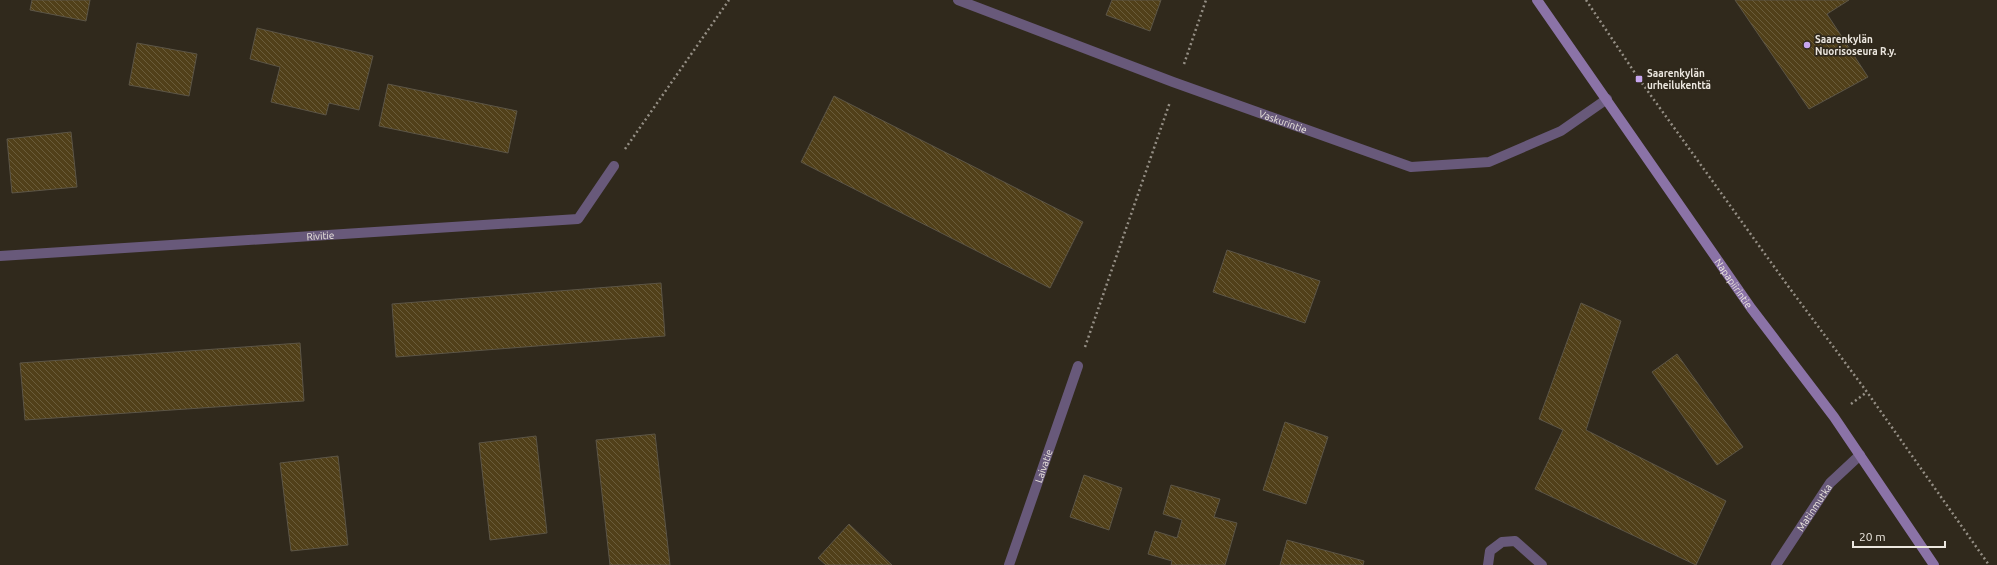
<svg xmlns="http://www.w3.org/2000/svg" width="1997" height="565" font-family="Ubuntu,sans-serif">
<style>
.building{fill:url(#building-back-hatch);stroke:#5c5546}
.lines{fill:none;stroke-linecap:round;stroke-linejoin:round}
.path{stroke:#958f85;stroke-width:2.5;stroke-dasharray:2 3;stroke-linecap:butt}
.minor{stroke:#68597a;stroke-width:10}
.secondary{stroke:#8b73a7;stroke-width:10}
.poi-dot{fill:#c7a6ef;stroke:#30291c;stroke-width:1.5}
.labels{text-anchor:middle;stroke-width:3.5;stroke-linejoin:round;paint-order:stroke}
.poi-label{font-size:10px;font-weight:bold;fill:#ece7df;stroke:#30291c;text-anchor:start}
.street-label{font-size:10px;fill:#ece7df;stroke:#30291c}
</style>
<defs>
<pattern id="building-back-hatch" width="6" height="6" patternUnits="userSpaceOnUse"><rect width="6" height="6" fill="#514019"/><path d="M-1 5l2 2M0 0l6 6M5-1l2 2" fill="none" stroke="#6a5c3a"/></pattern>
</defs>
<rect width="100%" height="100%" fill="#30291c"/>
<path class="building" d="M32 0H90L86 21 30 10Z
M1112 0H1161L1150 31 1106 15Z
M1735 0H1849L1827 14 1868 77 1809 109Z
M257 28 373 56 359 110 329 103 326 115 271 102 280 67 250 59Z
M137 43 197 54 189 96 129 85Z
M388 84 517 111 508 153 379 126Z
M834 96 1083 222 1050 288 801 162Z
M71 132 77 187 12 193 7 139Z
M1227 250 1320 281 1305 323 1213 292Z
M661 283 665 336 396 357 392 304Z
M1581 303 1621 321 1586 430 1726 501 1696 565 1535 489 1563 430 1539 419Z
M300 343 304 401 25 420 20 363Z
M1677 354 1743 447 1717 465 1652 372Z
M1285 422 1328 437 1306 504 1263 490Z
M655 434 670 565H610L596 440Z
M536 436 547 533 490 540 479 443Z
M338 456 348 545 291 551 280 463Z
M1084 475 1122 488 1109 530 1070 517Z
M1171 485 1220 499 1214 517 1237 523 1225 565H1171L1172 561 1148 554 1155 531 1177 538 1182 520 1163 514Z
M849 524 892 565H826L818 558Z
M1287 540 1364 561 1363 565H1280Z"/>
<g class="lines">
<path class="path" d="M1586 0 1639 79 1788 286 1867 392 1989 565
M1184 64 1206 0
M625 149 729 0
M1085 347 1170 102
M1851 404 1867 392"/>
<g class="minor">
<path id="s1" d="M958 0 1173 82 1411 167 1489 162 1561 131 1607 99"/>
<path id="s2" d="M0 256 578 219 614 166"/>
<path id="s3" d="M1009 565 1078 366"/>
<path d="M1488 565 1490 551 1502 542 1515 541 1542 565"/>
<path id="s4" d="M1776 565 1830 483 1860 455"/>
</g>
<path class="secondary" id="s5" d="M1537 0 1751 308 1834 417 1934 565"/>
</g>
<g class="poi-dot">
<circle cx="1807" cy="45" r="4"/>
<rect x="1635" y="75" width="8" height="8" rx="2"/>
</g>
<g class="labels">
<g class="poi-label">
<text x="1815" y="43">Saarenkylän<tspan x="1815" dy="12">Nuorisoseura R.y.</tspan></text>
<text x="1647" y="77">Saarenkylän<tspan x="1647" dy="12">urheilukenttä</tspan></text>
</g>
<g class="street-label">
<text dy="4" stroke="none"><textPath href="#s1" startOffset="347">Vaskurintie</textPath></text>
<text dy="4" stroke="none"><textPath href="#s2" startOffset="321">Rivitie</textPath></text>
<text dy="4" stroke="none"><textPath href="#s5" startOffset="345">Napapiirintie</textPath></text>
<text dy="4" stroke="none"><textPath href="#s3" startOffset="105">Laivatie</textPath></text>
<text dy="4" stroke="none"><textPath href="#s4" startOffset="69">Matinmutka</textPath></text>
</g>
</g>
<path d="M1853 541v6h92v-6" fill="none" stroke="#ece7df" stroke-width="2"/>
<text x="1859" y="541" font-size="12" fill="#ece7df" stroke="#30291c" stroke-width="3" paint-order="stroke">20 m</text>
</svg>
